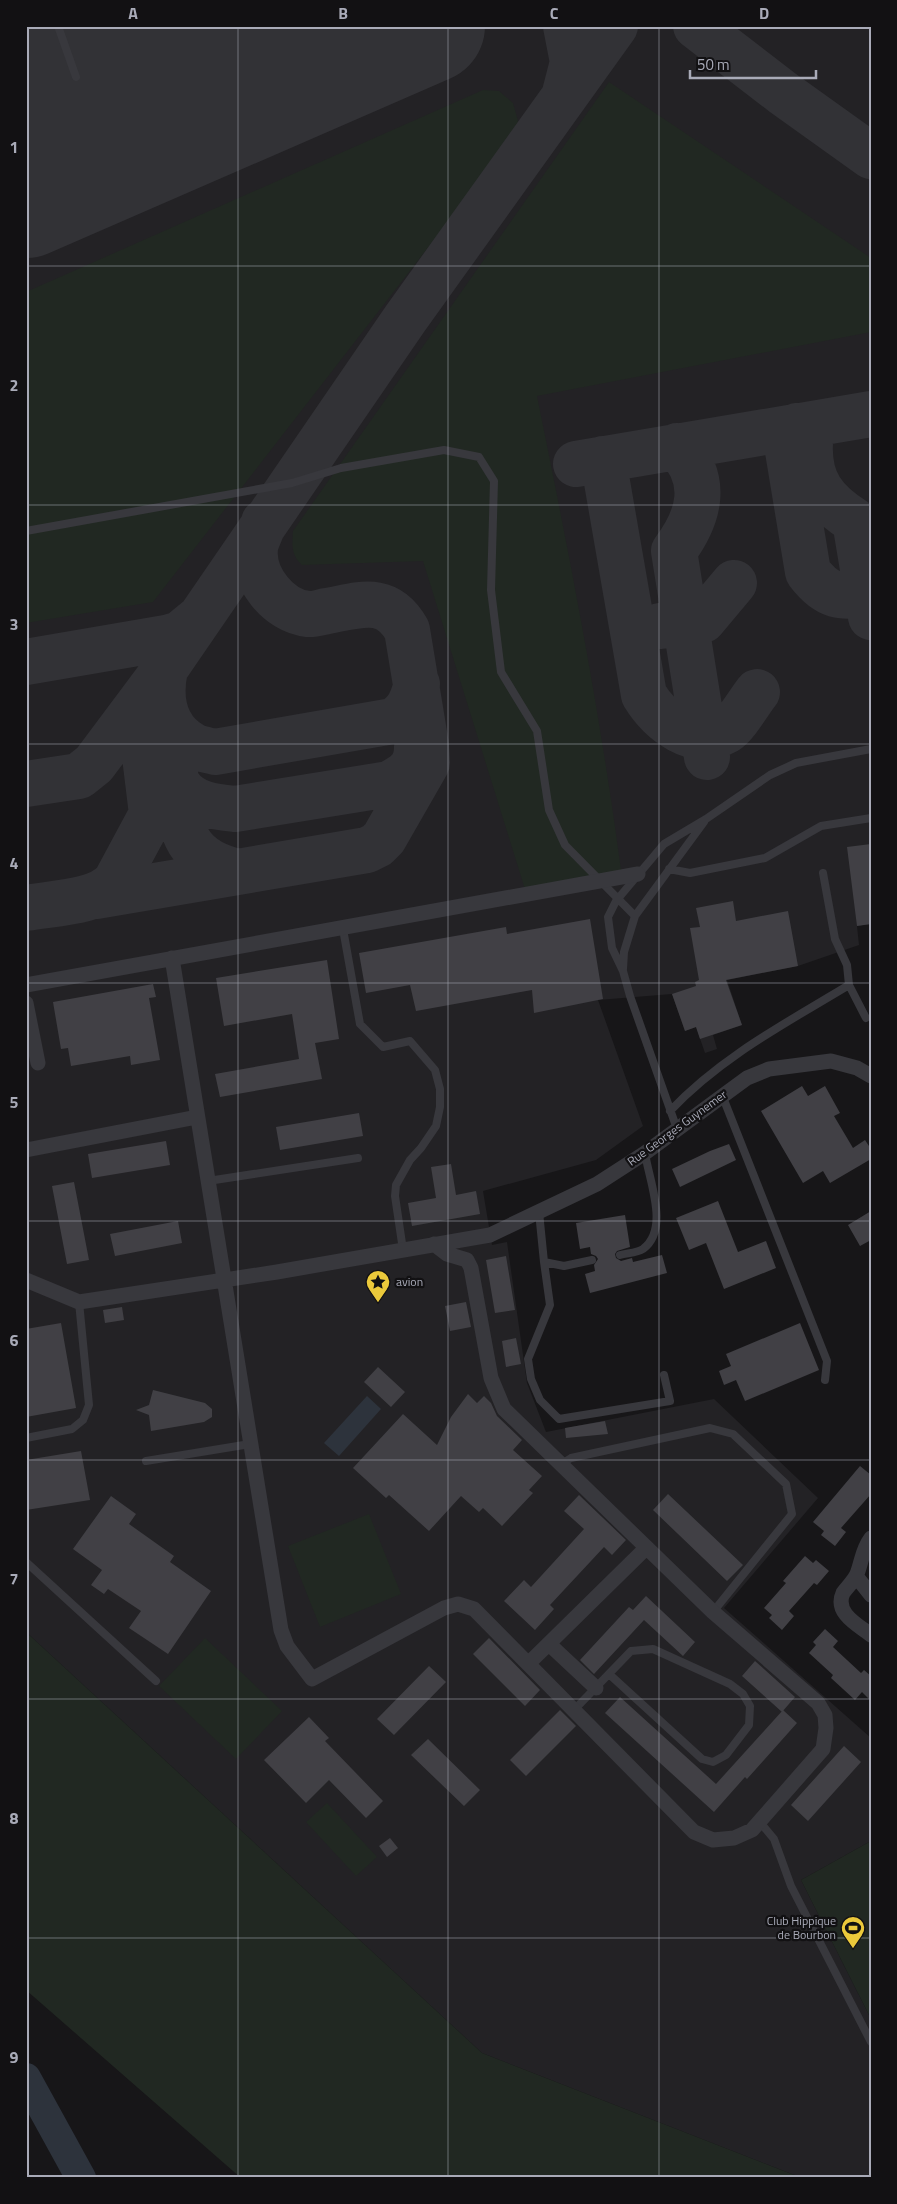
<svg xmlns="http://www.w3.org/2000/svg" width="897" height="2204" font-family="'Titillium Web',sans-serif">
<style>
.built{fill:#232225}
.green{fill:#212822}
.water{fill:#2d333c}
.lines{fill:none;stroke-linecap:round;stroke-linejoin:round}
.river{stroke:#2d333c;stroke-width:30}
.taxiway{stroke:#323236;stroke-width:46}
.runway{stroke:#323236;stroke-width:114}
.building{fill:#414045}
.lane{stroke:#38383d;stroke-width:8}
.street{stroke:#38383d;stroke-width:15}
.grid{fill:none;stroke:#a9abb8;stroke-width:1;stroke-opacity:0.55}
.labels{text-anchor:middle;stroke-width:4.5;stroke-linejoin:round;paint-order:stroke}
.street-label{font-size:12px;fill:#a9abb8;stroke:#121113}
.poi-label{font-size:12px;fill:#a9abb8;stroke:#121113;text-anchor:start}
.neatline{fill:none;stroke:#a9abb8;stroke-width:2}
.grid-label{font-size:16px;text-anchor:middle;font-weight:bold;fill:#a9abb8}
</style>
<rect width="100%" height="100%" fill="#171618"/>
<path class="built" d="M26 26H871V924L857 926 859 945 798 966 727 980 742 1025 713 1035 717 1049 705 1053 696 1027 685 1031 672 994 598 1000 643 1126 596 1160 483 1191 492 1245 507 1242 527 1383 546 1432 714 1399 818 1498 724 1608 871 1738V1841L801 1880 871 2019V2178H802L482 2053 26 1632Z"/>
<path class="green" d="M609 82 871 258V332L537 396C569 553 600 711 621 870L528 899 423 561 302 565C291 555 292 545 293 531Z
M483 90 499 91 513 103 518 121 513 138 153 602 26 623V292Z
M369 1514 401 1594 320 1627 288 1546Z
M26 1632 482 2053 802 2178H241L26 1990Z
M205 1638 282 1711 236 1759 159 1686Z
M327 1803 377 1857 356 1876 306 1822Z
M871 1841V2019L801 1880Z"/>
<path class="water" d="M367 1396 381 1409 339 1456 324 1443Z"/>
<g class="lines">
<path class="river" d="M26 2078 81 2178"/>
<path class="taxiway" d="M696 26 783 93 871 156
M564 97 573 62 566 26
M797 426 786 439 808 572C827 597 841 599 871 593
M810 443C808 481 824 502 855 521L871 617
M677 446C709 480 700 516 674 551L707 757
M603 459 644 695C660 721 694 749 726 731 736 725 749 702 757 692
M576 464 871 414
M660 626 703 620 734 583
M26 662 166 638 180 634 197 620
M165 669C159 698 164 729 192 745 198 749 208 750 215 752L393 721C409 711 412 701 417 684
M171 759C173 767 175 779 179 786 192 805 215 807 235 809L389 784C406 775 417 768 417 747
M172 768C181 821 177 859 239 872
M26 784 79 776 94 764 165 669 405 319 615 26
M96 896 367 850 377 845 384 838 427 763 426 745 407 630C387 594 360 605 327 611 321 612 313 615 308 614 278 611 252 577 255 548 256 540 262 530 264 522
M26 908C53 903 98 903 116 881L152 814 143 740"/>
<path class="runway" d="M26 85 291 41
M26 201 428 26"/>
</g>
<path class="building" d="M871 844V924L857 926 847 847Z
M733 901 736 921 788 911 798 966 726 980 742 1025 700 1039 696 1027 685 1031 672 994 696 986 695 982 699 980 690 928 700 927 696 908Z
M590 919 603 999 534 1013 532 990 416 1011 410 985 366 993 359 953 506 927 507 934Z
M327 960 339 1039 315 1043 322 1079 220 1097 215 1074 299 1059 292 1014 224 1026 216 978Z
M153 984 156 997 149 998 160 1060 131 1065 130 1056 71 1066 68 1048 61 1049 53 1002Z
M802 1086 808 1096 825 1086 840 1113 834 1116 853 1148 865 1140 871 1149V1159L830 1183 823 1171 803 1183 761 1111Z
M359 1113 363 1136 280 1150 276 1127Z
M166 1141 170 1165 92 1178 88 1154Z
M729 1144 736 1160 680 1187 672 1169 710 1151Z
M451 1164 456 1195 476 1191 480 1214 412 1226 408 1203 436 1198 431 1167Z
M74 1182 89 1260 67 1264 52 1186Z
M718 1201 738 1252 766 1241 776 1268 724 1289 706 1243 689 1250 676 1218Z
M871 1211V1240L860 1246 848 1225Z
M625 1215 630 1247 617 1251 615 1254 616 1258 621 1261 632 1258 633 1262 662 1255 667 1273 590 1293 585 1274 595 1271 594 1265 598 1259 596 1256 591 1254 590 1247 580 1249 576 1223Z
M178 1221 182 1243 115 1256 110 1234Z
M506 1256 515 1310 495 1313 486 1260Z
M466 1302 471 1327 450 1331 445 1306Z
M122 1307 124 1320 105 1323 103 1310Z
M61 1323 76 1408 26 1417V1329Z
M800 1323 819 1370 745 1401 736 1380 724 1385 719 1371 731 1366 726 1354Z
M516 1338 521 1364 506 1367 502 1341Z
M378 1367 405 1392 391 1407 364 1382Z
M153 1390 205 1403 212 1409V1417L204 1422 151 1431 149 1415 136 1410 149 1405Z
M468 1394 477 1403 484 1396 491 1403 497 1416 522 1440 513 1450 542 1476 529 1490 533 1493 502 1526 483 1508 479 1512 461 1496 429 1531 389 1495 386 1498 353 1468 403 1414 437 1445 451 1417Z
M605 1421 608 1434 566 1438 565 1428Z
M81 1451 90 1500 26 1510V1460Z
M860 1466 871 1475V1494L841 1528 846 1532 835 1546 821 1535 824 1531 813 1522Z
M668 1494 743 1565 727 1581 653 1510Z
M579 1495 626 1540 612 1555 604 1547 550 1605 554 1609 535 1630 504 1601 524 1580 531 1587 584 1529 564 1511Z
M111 1496 136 1514 129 1524 174 1556 170 1562 211 1591 168 1654 129 1628 141 1611 108 1589 104 1594 91 1585 102 1570 73 1549Z
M805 1556 813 1563 816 1560 829 1571 817 1585 814 1583 789 1611 794 1616 782 1630 769 1618 772 1615 764 1608 786 1583 783 1581Z
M646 1596 695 1642 683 1656 644 1620 594 1674 580 1660 629 1607 633 1610Z
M825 1629 838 1641 833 1647 861 1673 864 1670 871 1676V1701L862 1692 855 1700 831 1678 833 1675 809 1653 816 1645 813 1642Z
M489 1638 540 1690 525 1706 473 1654Z
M755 1661 795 1697 782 1712 742 1676Z
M429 1666 446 1682 394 1735 377 1719Z
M620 1697 716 1784 783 1710 797 1723 747 1779 745 1777 714 1812 605 1713Z
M560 1710 576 1726 526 1776 510 1760Z
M309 1717 329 1738 325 1741 383 1801 366 1818 329 1780 306 1803 264 1760Z
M428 1739 480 1790 464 1806 411 1755Z
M844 1746 861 1762 808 1821 791 1805Z
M390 1838 398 1848 387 1857 379 1846Z"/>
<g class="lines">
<path class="lane" d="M58 26 76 77
M26 531 292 483 341 468 444 450 479 457 494 481 491 590 501 672 537 731 549 810 565 845 635 916
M669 869 690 873 765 858 821 826 871 818
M823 873 835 939 847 965 849 985
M343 929 360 1024 383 1047 410 1041 435 1070 440 1089V1107L436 1126 421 1148 410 1160 396 1185 395 1196 403 1250
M623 969 624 952 635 916 704 822
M722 1095 827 1361 825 1380
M670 1111C721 1057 786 1023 849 985L866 1018
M677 1129 630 996 623 971 612 948 608 917 616 901 664 844 706 819 770 775 796 763 871 749
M208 1181 358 1158
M539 1212 544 1262 564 1266 592 1260
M620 1255C627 1253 637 1253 643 1249 670 1229 649 1181 645 1153
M544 1262 550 1305 528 1359 531 1379 540 1400 559 1419 670 1401 664 1375
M26 1438 72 1429 83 1420 89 1405 79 1302
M146 1461 250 1444
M560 1465 571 1458 710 1428 733 1434 786 1484 792 1514 713 1612
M26 1562 156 1681
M574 1710 631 1651 653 1649 730 1684 743 1694 750 1706 749 1725 726 1755 713 1762 702 1759 609 1674
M759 1821 774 1839 791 1886 871 2042"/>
<path class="street" d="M172 958 281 1630 287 1646 312 1679 444 1608 458 1604 474 1609 694 1832 713 1840 734 1838 752 1830 823 1749 826 1728 825 1715 818 1703 713 1612 504 1409 491 1378 471 1268 467 1260 447 1254 434 1244
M26 985 638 874
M26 1003 38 1063
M26 1150 197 1117
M26 1280 79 1302 277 1272 490 1235 597 1184 645 1153 747 1078 769 1069 831 1061 857 1068 871 1076
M871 1538C862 1550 862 1561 857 1574 854 1581 847 1587 843 1593 834 1613 858 1625 871 1635
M856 1576 871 1595
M549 1644 596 1688
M528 1664 645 1549"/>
</g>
<path class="grid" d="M238 26V2178M448 26V2178M659 26V2178M26 266H871M26 505H871M26 744H871M26 983H871M26 1221H871M26 1460H871M26 1699H871M26 1938H871"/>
<defs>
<g id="sight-pin" transform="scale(1.25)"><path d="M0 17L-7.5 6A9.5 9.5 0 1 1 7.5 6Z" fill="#ebc93b" stroke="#121113"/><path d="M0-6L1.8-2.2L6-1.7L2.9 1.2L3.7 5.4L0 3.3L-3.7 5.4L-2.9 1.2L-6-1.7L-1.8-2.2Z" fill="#111"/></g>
<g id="stadium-pin" transform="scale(1.25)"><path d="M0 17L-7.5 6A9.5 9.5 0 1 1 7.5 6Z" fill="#ebc93b" stroke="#121113"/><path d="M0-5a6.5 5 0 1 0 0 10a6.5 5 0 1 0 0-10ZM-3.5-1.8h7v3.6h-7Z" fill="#111"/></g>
</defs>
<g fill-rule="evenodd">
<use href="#sight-pin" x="378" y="1282"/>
<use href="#stadium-pin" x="853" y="1928"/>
</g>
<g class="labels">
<g class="street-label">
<text transform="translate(677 1128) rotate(-36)" y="4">Rue Georges Guynemer</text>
</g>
<g class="poi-label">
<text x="396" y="1286">avion</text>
<text x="836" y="1925" text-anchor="end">Club Hippique<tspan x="836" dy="14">de Bourbon</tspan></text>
</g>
</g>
<rect width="897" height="2204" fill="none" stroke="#121113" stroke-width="55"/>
<path d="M690 70v8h126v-8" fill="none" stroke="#a9abb8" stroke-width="2.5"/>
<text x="697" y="70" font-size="15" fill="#a9abb8" stroke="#121113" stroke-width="4" paint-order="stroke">50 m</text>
<rect x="28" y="28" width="842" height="2148" class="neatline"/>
<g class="grid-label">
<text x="133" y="19">A</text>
<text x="343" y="19">B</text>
<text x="554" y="19">C</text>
<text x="764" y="19">D</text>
<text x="14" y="153">1</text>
<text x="14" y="391">2</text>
<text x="14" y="630">3</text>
<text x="14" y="869">4</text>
<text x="14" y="1108">5</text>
<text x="14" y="1346">6</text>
<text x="14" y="1585">7</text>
<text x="14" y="1824">8</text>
<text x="14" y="2063">9</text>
</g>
</svg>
